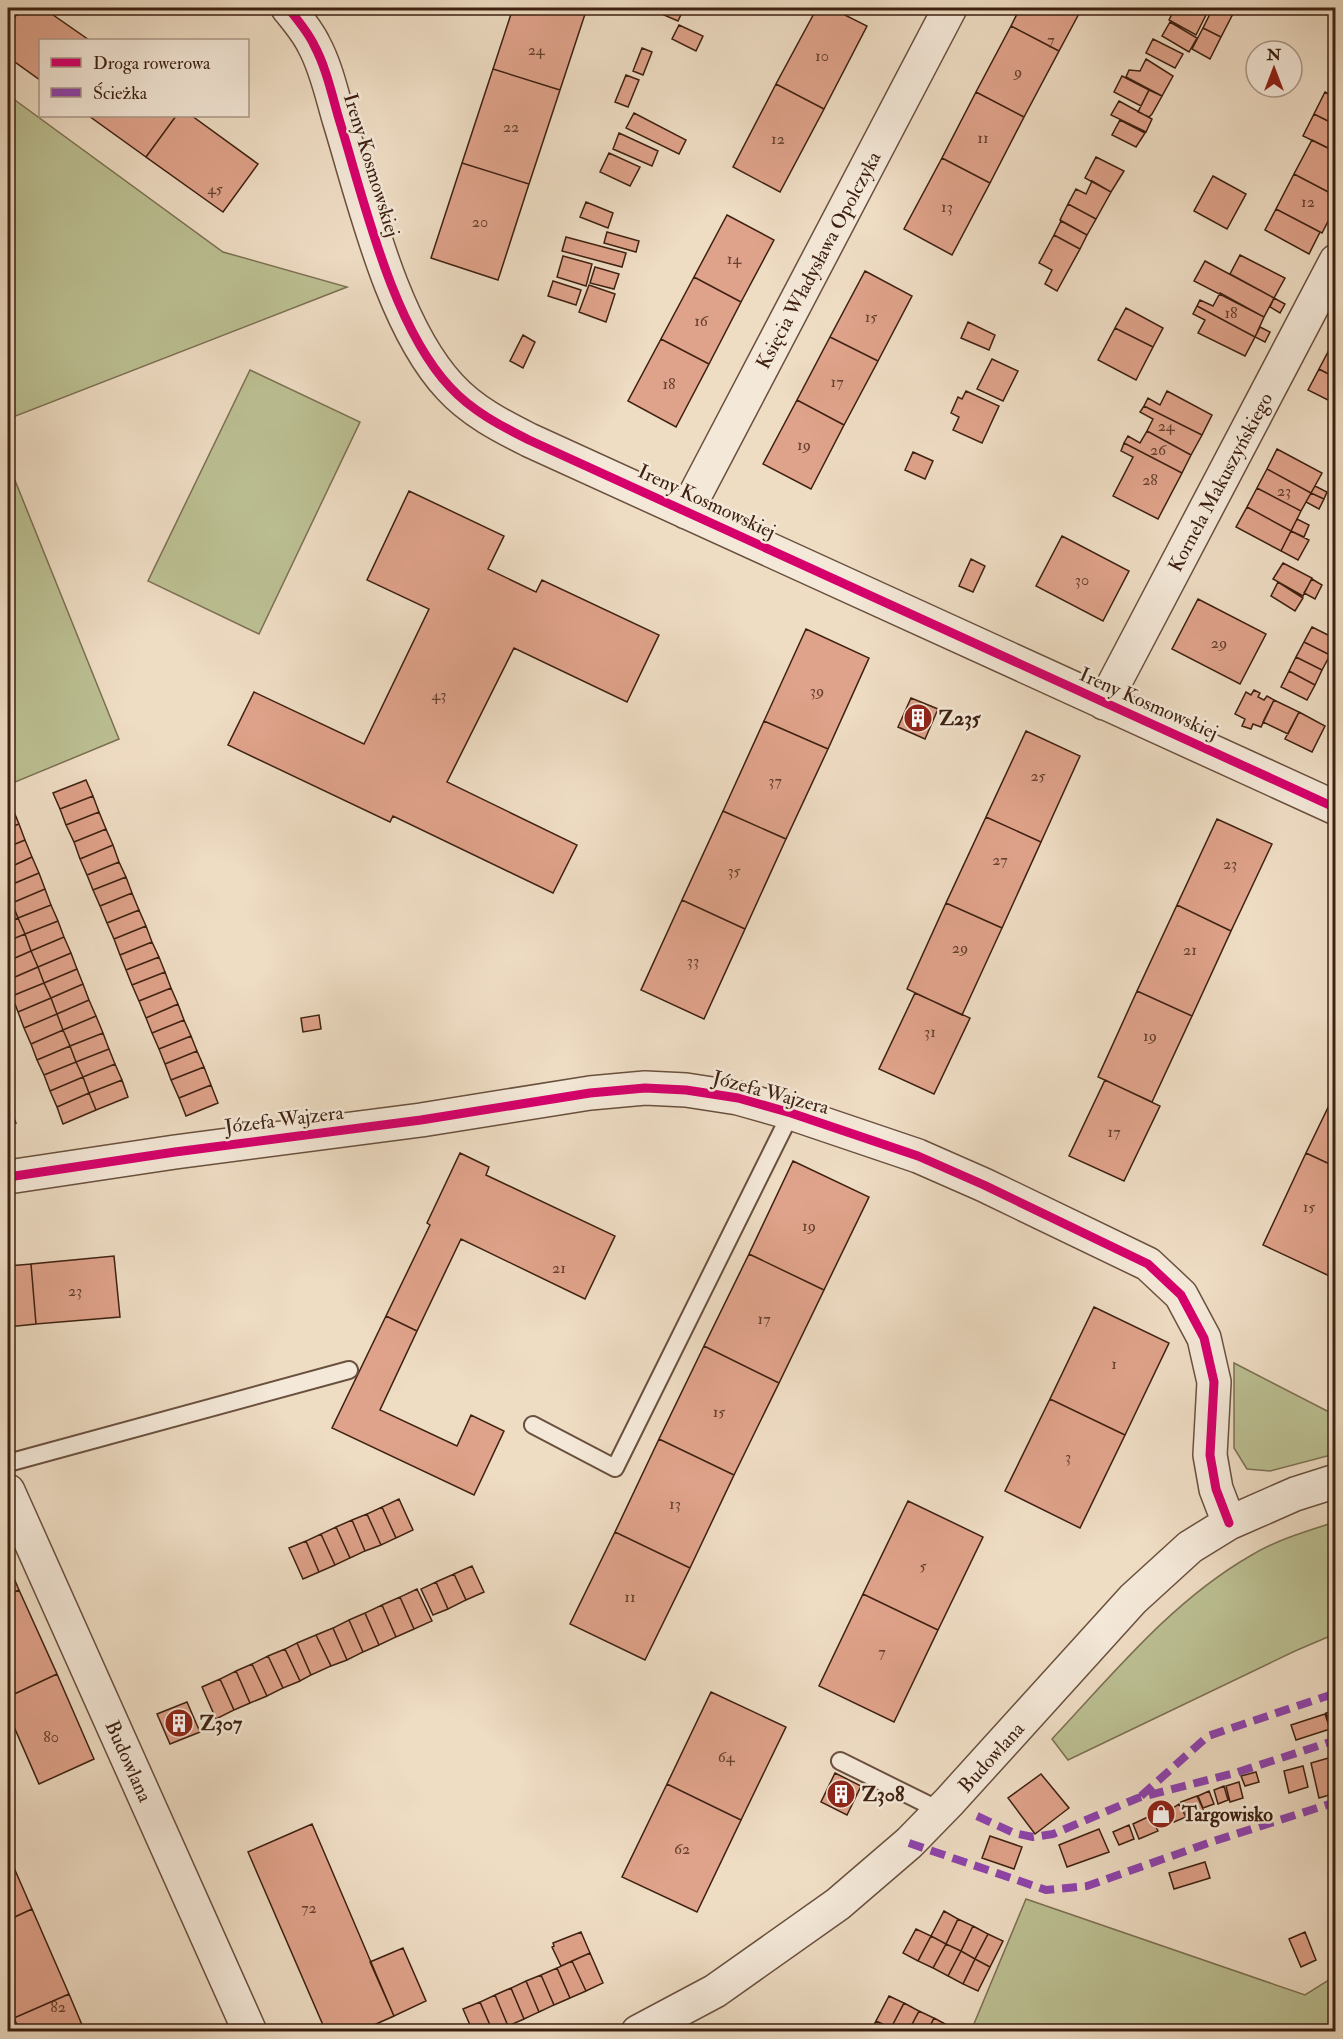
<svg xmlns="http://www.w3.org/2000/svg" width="1343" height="2039" font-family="'IM FELL Double Pica',serif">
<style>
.green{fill:#bbbf92;stroke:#7c7052;stroke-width:1.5}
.building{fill:#dfa28a;stroke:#3e2111;stroke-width:1.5}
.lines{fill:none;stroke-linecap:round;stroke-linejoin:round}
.service-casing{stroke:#6a503e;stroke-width:20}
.minor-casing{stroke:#6a503e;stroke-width:36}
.service{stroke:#f4e8d8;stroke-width:16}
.minor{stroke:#f4e8d8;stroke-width:33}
.quiet{stroke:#8e44ad;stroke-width:8;stroke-dasharray:15 8;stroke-linecap:butt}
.cycleway-casing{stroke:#f4e8d8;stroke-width:13}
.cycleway{stroke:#d6006c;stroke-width:9}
.labels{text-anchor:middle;stroke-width:5;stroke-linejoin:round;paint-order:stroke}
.number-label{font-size:16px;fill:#66412f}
.street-label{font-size:20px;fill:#3e2111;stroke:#f4e8d8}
.poi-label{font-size:20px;font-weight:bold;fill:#3e2111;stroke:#f4e8d8;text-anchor:start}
</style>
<rect width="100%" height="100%" fill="#eedcc3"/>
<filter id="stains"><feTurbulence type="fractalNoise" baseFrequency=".00333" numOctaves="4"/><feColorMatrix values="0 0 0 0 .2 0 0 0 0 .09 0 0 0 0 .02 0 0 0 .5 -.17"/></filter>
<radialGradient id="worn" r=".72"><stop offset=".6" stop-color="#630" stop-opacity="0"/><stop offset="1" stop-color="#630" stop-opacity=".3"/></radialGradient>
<path class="green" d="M8 95 223 252 347 287 8 419Z
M250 370 360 422 259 634 148 581Z
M8 463 119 739 8 785Z
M1234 1363 1335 1415V1454L1270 1471 1247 1469 1234 1448Z
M1335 1522V1634L1295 1651 1068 1760 1052 1739C1113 1674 1172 1601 1250 1556 1276 1540 1307 1531 1335 1522Z
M1026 1899 1305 1995 1335 1976V2031H971Z"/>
<path class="building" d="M8 8H21L8 27Z
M21 8H43L89 40H40V80L8 57V27Z
M513 8H587L560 90 493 69Z
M650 8H684L678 21 650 9Z
M817 8H831L867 26 824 109 776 84Z
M1020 8H1082L1059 51 1011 26Z
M1175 8H1195L1207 13 1196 35 1169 20Z
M1213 8H1236L1221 37 1203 28Z
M1170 22 1197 38 1189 52 1162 36Z
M679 25 703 36 696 51 672 39Z
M1011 26 1059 51 1024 117 976 92Z
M1203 28 1221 37 1210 59 1192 49Z
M1153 39 1183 54 1175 68 1146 53Z
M642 48 652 52 643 75 633 71Z
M1146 59 1173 76 1162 96 1126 77 1129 70 1140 71Z
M493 69 560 90 529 184 462 163Z
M626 75 639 80 628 107 615 102Z
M1122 76 1149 90 1141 106 1114 92Z
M776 84 824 109 780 192 733 167Z
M1149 90 1162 96 1152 114 1149 117 1138 112Z
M976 92 1024 117 990 183 942 158Z
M1325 92 1336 98V125L1314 114Z
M1119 101 1152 119 1146 132 1111 115Z
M634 113 686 140 679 154 626 128Z
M1314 114 1336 125V152L1303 136Z
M89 116H176L146 157Z
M176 116H192L258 164 223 212 146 157Z
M1120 120 1145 133 1136 147 1112 135Z
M619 133 658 151 652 166 613 149Z
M1312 140 1336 152V196L1294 174Z
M609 153 640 167 630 186 600 172Z
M1096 157 1124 171 1111 192 1085 178Z
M942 158 990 183 952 255 904 229Z
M462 163 529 184 498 280 431 258Z
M1294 174 1336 196V206L1322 233 1276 209Z
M1213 176 1246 194 1227 229 1194 211Z
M1092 181 1111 192 1096 219 1068 204 1076 189 1086 194Z
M586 202 613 213 608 228 580 217Z
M1068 204 1096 219 1087 235 1060 220Z
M1276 209 1320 232 1309 254 1265 230Z
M727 215 774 240 741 302 694 277Z
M1061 221 1087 235 1080 249 1054 235Z
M607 232 639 241 636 252 604 243Z
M1054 235 1080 249 1057 291 1045 284 1052 270 1039 263Z
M566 237 626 253 622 267 562 251Z
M1240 255 1285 278 1274 298 1230 274Z
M563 256 592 264 586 286 557 277Z
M1205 261 1274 298 1264 317 1194 281Z
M595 267 619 274 614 289 590 283Z
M865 271 912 296 878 361 830 337Z
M694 277 741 302 709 364 661 339Z
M553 281 581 290 576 305 548 296Z
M589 285 615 294 606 322 579 312Z
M1220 293 1264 317 1255 337 1197 306 1200 300 1213 306Z
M1274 298 1285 304 1280 313 1270 307Z
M1197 306 1255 337 1245 356 1198 333 1205 320 1193 314Z
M1126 308 1163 328 1153 347 1115 328Z
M968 322 995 335 989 350 961 338Z
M1260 327 1270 332 1265 342 1255 337Z
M1115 328 1153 347 1136 380 1098 360Z
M523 335 535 342 523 368 510 361Z
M830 337 878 361 844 425 797 400Z
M661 339 709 364 676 427 628 401Z
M1329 350 1336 354V378L1319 369Z
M992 359 1018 371 1003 401 977 389Z
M1319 369 1336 378V404L1308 390Z
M966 391 999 406 982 443 953 430 959 417 951 413 958 397 962 399Z
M1167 391 1212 415 1202 435 1144 406 1148 398 1160 405Z
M797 400 844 425 811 489 763 464Z
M1144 406 1202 435 1191 455 1147 431 1153 419 1140 412Z
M1147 431 1191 455 1182 473 1124 443 1128 436 1140 443Z
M1124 443 1182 473 1158 519 1113 496 1133 457 1121 451Z
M1277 449 1322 473 1311 493 1267 469Z
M913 452 933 461 925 479 905 470Z
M1267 469 1311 493 1301 511 1257 488Z
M1315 486 1327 492 1324 499 1311 493Z
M1257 488 1301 511 1291 531 1247 507Z
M409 491 504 536 488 569 536 592 542 580 659 635 627 702 514 648 447 782 577 845 553 893 393 816 390 822 228 745 254 692 364 744 429 609 367 580Z
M1311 493 1324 499 1319 509 1306 502Z
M1247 507 1291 531 1281 551 1236 527Z
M1297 519 1309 525 1304 537 1291 531Z
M1291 531 1309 540 1298 560 1281 551Z
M1062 536 1129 571 1103 621 1036 586Z
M971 559 985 566 973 592 959 586Z
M1283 563 1312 578 1303 596 1273 579Z
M1312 579 1322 585 1315 599 1304 593Z
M1278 582 1303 598 1295 611 1271 596Z
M1198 599 1266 634 1240 684 1172 649Z
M1312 627 1336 639V644L1330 655 1304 642Z
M806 629 869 658 828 749 764 721Z
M1304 642 1330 655 1322 670 1296 657Z
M1296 657 1322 670 1315 685 1289 671Z
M1289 671 1315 685 1307 700 1281 687Z
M1254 690 1260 693 1258 697 1264 700 1267 696 1274 700 1261 727 1253 724 1251 729 1242 726 1245 719 1235 714 1246 692 1251 695Z
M911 698 938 709 925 739 898 727Z
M1274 700 1299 712 1288 734 1263 722Z
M1299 712 1325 726 1312 752 1285 739Z
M764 721 828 749 786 839 723 811Z
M1026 731 1080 756 1041 842 986 817Z
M86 780 93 796 60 809 53 793Z
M93 796 99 812 66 825 60 809Z
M12 807 19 824 8 828V809Z
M723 811 786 839 745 929 682 900Z
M99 812 106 829 74 842 66 825Z
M986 817 1041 842 1002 928 946 903Z
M1217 819 1272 844 1231 931 1177 905Z
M19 824 25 840 8 847V828Z
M106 829 113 845 80 859 74 842Z
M25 840 32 857 8 868V847Z
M113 845 119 862 87 875 80 859Z
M32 857 39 873 8 886V868Z
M119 862 126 877 93 890 87 875Z
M39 873 45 889 12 903 8 886Z
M126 877 132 893 100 906 93 890Z
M45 889 51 905 18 918 12 903Z
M132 893 139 910 107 923 100 906Z
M682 900 745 929 704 1019 641 990Z
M12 903 18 918 8 923V905Z
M946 903 1002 928 962 1015 907 989Z
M51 905 58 921 25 934 18 918Z
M1177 905 1231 931 1192 1016 1137 991Z
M139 910 146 926 114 939 107 923Z
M18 918 25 934 8 941V923Z
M58 921 64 937 31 951 25 934Z
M146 926 152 942 120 955 114 939Z
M25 934 31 951 8 961V941Z
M64 937 71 953 38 967 31 951Z
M152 942 159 957 126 970 120 955Z
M31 951 38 967 8 980V961Z
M71 953 77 969 44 983 38 967Z
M159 957 165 972 132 985 126 970Z
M38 967 44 983 12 996 8 987V980Z
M77 969 83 984 51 998 44 983Z
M165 972 171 988 139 1001 132 985Z
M44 983 51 998 18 1012 12 996Z
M83 984 89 1000 57 1014 51 998Z
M171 988 178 1004 146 1018 139 1001Z
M1137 991 1192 1016 1152 1102 1098 1077Z
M915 993 970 1018 934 1094 879 1069Z
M51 998 57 1014 24 1028 18 1012Z
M89 1000 96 1016 63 1030 57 1014Z
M178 1004 184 1020 152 1033 146 1018Z
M57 1014 63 1030 31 1044 24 1028Z
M319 1015 321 1029 303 1032 301 1018Z
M96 1016 103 1033 70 1046 63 1030Z
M184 1020 191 1036 159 1049 152 1033Z
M63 1030 70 1046 37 1060 31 1044Z
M103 1033 109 1049 76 1062 70 1046Z
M191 1036 197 1051 165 1064 159 1049Z
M70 1046 76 1062 44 1075 37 1060Z
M109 1049 115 1064 83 1077 76 1062Z
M197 1051 204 1067 171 1080 165 1064Z
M76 1062 83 1077 50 1091 44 1075Z
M115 1064 122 1080 89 1093 83 1077Z
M204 1067 211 1085 179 1098 171 1080Z
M83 1077 89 1093 57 1107 50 1091Z
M122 1080 128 1097 96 1110 89 1093Z
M1105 1080 1160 1106 1124 1181 1069 1156Z
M211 1085 218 1103 186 1116 179 1098Z
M1336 1091V1167L1306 1153Z
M89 1093 96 1110 63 1124 57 1107Z
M9 1106 16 1123 8 1126V1107Z
M460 1153 489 1167 486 1175 615 1236 585 1299 461 1239 417 1331 386 1316 430 1225 427 1223Z
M1306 1153 1336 1167V1279L1263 1245Z
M793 1161 869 1197 824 1290 749 1254Z
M749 1254 824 1290 779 1383 704 1346Z
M114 1256 120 1317 36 1324 31 1264Z
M31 1264 36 1324 8 1327V1266Z
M1094 1307 1169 1343 1125 1435 1050 1399Z
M386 1316 417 1331 380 1410 457 1446 471 1415 504 1431 474 1495 332 1428Z
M704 1346 779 1383 734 1475 659 1439Z
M1050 1399 1125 1435 1080 1528 1005 1491Z
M659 1439 734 1475 690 1568 615 1532Z
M399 1499 413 1530 396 1538 382 1507Z
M908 1501 983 1537 938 1630 863 1594Z
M382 1507 396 1538 381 1545 367 1514Z
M367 1514 381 1545 365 1551 352 1520Z
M352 1520 365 1551 350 1558 336 1527Z
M336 1527 350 1558 335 1565 321 1534Z
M615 1532 690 1568 645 1660 570 1624Z
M321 1534 335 1565 319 1572 306 1541Z
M306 1541 319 1572 303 1579 289 1548Z
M8 1564 19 1590 8 1595Z
M472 1566 484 1592 466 1600 454 1574Z
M454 1574 466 1600 448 1609 436 1582Z
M436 1582 448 1609 433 1615 421 1589Z
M417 1589 432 1621 414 1629 400 1597Z
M19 1590 57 1674 8 1697V1595Z
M863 1594 938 1630 894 1722 819 1686Z
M400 1597 414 1629 396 1637 382 1605Z
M382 1605 396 1637 379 1645 365 1613Z
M365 1613 379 1645 363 1652 349 1620Z
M349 1620 363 1652 347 1660 333 1628Z
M333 1628 347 1660 331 1666 316 1635Z
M316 1635 331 1666 311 1675 297 1643Z
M297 1643 311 1675 300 1681 285 1649Z
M285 1649 300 1681 283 1688 268 1656Z
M268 1656 283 1688 267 1696 252 1664Z
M252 1664 267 1696 250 1703 236 1671Z
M236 1671 250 1703 234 1710 220 1679Z
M57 1674 94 1759 39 1784 8 1713V1697Z
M220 1679 234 1710 216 1719 202 1687Z
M711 1692 786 1727 741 1820 667 1784Z
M187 1702 200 1732 170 1744 157 1714Z
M1336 1710V1727L1332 1729 1326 1713Z
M1325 1714 1330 1729 1296 1740 1291 1725Z
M1332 1757 1336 1768V1793L1319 1798 1311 1763Z
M1303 1766 1308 1787 1289 1793 1284 1771Z
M1256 1772 1259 1782 1245 1786 1241 1776Z
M835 1773 861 1786 847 1815 821 1802Z
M1041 1774 1069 1808 1035 1834 1008 1798Z
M1239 1782 1243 1798 1230 1802 1226 1786Z
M667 1784 741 1820 697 1912 622 1877Z
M1224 1786 1228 1800 1218 1804 1214 1790Z
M1209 1791 1214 1804 1203 1808 1198 1796Z
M1197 1796 1204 1811 1188 1818 1181 1802Z
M1179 1804 1186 1817 1174 1822 1168 1811Z
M1164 1810 1170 1821 1160 1825 1156 1814Z
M1150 1816 1158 1831 1139 1839 1133 1824Z
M312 1824 394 2016 358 2032H326L248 1852Z
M1129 1825 1134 1839 1119 1845 1113 1832Z
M1099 1829 1109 1852 1067 1867 1059 1845Z
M990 1836 1022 1847 1014 1869 982 1858Z
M8 1854 32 1909 8 1920Z
M1205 1862 1210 1878 1174 1889 1169 1873Z
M32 1909 69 1994 14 2018 8 2004V1920Z
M944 1911 958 1919 946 1944 931 1936Z
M958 1919 973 1926 961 1951 946 1944Z
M973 1926 988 1934 975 1959 961 1951Z
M916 1929 931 1936 918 1961 903 1953Z
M581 1932 590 1953 561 1966 552 1947 554 1946 553 1943Z
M1305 1932 1316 1960 1301 1967 1289 1939Z
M988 1934 1003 1941 990 1967 975 1959Z
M931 1936 946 1944 933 1968 918 1961Z
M946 1944 961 1951 948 1976 933 1968Z
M403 1948 426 2001 394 2016 370 1962Z
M961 1951 975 1959 963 1984 948 1976Z
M590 1953 603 1983 586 1991 572 1961Z
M975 1959 990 1967 978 1991 963 1984Z
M572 1961 586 1991 570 1998 557 1968Z
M557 1968 570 1998 554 2005 541 1975Z
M541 1975 554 2005 539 2012 526 1981Z
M526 1981 539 2012 524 2019 511 1988Z
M511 1988 524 2019 508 2026 495 1995Z
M69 1994 85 2032H20L14 2018Z
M495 1995 508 2026 493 2032 480 2002Z
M889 1996 904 2003 891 2028 876 2021Z
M480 2002 493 2032H473L463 2009Z
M904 2003 919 2011 908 2032H897L891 2028Z
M919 2011 934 2018 927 2032H908Z
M934 2018 949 2026 946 2032H927Z
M876 2021 891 2028 889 2032H870Z"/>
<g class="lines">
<g class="service-casing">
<path id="service" d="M533 1425 615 1468 791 1113
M8 1463 349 1370
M840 1761 941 1811"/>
</g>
<g class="minor-casing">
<path id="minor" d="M288 8C297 19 308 32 314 45 326 67 332 95 339 119 364 200 392 325 450 387 472 411 501 426 529 440L1336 808
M686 512 950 8
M1104 703 1336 261
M8 1177 175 1152 421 1120 590 1093 645 1088 686 1090 738 1098 791 1113 918 1156 984 1185 1148 1264 1181 1295 1204 1338 1214 1382 1210 1455 1216 1489 1229 1523
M8 1491 250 2032
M638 2032 715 1991 838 1904 909 1843 949 1802 1133 1599 1190 1547 1229 1523 1295 1494 1336 1481"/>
</g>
<use href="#service" class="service"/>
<use href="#minor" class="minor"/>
<path class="quiet" d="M1141 1796 1208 1736 1336 1693
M977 1816 1014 1833 1033 1837 1053 1834 1138 1798 1235 1773 1336 1740
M909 1843 1046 1890 1087 1886 1211 1842 1336 1802"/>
<g class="cycleway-casing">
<path id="cycleway" d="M288 8C297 19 308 32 314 45 326 67 332 95 339 119 364 200 392 325 450 387 472 411 501 426 529 440L1336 808
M8 1177 175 1152 421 1120 590 1093 645 1088 686 1090 738 1098 791 1113 918 1156 984 1185 1148 1264 1181 1295 1204 1338 1214 1382 1210 1455 1216 1489 1229 1523"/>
</g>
<use href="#cycleway" class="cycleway"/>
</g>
<defs>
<g id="building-disc" transform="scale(1.5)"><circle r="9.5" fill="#8f2418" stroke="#f4e8d8"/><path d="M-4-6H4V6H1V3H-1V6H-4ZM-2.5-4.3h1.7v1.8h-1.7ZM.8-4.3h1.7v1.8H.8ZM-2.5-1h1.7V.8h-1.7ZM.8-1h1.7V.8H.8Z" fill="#fff"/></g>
<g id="shop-disc" transform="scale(1.5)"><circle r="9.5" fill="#8f2418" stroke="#f4e8d8"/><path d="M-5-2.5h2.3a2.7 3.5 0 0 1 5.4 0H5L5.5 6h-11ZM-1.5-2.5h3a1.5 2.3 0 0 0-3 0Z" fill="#fff"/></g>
</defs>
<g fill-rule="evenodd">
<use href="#building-disc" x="918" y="718"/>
<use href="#building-disc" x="179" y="1723"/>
<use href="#building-disc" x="841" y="1794"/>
<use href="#shop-disc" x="1161" y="1814"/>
</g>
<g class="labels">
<g class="number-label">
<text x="1051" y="45">7</text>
<text x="536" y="55">24</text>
<text x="822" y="61">10</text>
<text x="1018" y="77">9</text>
<text x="511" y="132">22</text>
<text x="983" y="143">11</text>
<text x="778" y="144">12</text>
<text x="215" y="194">45</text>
<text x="1308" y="207">12</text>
<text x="947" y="212">13</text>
<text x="480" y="227">20</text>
<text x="734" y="264">14</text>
<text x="1231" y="318">18</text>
<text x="871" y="322">15</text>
<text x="701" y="326">16</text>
<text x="837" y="387">17</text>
<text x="669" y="389">18</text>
<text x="1166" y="431">24</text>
<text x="804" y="450">19</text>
<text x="1158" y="455">26</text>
<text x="1150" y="485">28</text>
<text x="1284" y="496">23</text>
<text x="1082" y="585">30</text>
<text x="1219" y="648">29</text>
<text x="817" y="696">39</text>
<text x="439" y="700">43</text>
<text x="1038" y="781">25</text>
<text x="775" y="786">37</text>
<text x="1000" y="865">27</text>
<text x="1230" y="869">23</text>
<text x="734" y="876">35</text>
<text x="960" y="953">29</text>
<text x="1190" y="955">21</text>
<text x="693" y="966">33</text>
<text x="930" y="1037">31</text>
<text x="1150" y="1041">19</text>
<text x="1114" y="1137">17</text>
<text x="1309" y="1212">15</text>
<text x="809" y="1231">19</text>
<text x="559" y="1273">21</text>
<text x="75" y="1296">23</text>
<text x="764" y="1324">17</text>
<text x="1114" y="1369">1</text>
<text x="719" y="1417">15</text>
<text x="1068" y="1462">3</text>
<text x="675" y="1509">13</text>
<text x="923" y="1571">5</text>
<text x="630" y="1602">11</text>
<text x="882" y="1657">7</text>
<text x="51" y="1742">80</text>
<text x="726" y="1762">64</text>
<text x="682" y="1854">62</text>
<text x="309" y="1913">72</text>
<text x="58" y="2012">82</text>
</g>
<g class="street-label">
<text transform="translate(372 165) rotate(73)" y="7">Ireny Kosmowskiej</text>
<text transform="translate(818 260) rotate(-62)" y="7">Księcia Władysława Opolczyka</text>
<text transform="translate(1220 482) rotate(-62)" y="7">Kornela Makuszyńskiego</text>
<text transform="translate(707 501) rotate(25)" y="7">Ireny Kosmowskiej</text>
<text transform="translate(1149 703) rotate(24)" y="7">Ireny Kosmowskiej</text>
<text transform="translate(771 1092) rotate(15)" y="7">Józefa Wajzera</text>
<text transform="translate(284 1119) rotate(-7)" y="7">Józefa Wajzera</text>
<text transform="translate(991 1757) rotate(-48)" y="7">Budowlana</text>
<text transform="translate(129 1761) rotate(66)" y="7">Budowlana</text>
</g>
<g class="poi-label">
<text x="939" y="725">Z235</text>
<text x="200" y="1730">Z307</text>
<text x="862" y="1801">Z308</text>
<text x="1182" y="1821">Targowisko</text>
</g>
</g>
<rect width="1343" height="2039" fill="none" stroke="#eedcc3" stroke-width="30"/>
<rect x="9" y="9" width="1325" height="2021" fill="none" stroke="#3e2111" stroke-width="3"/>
<rect x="15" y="15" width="1313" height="2009" fill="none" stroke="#3e2111" stroke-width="1.5"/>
<rect x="39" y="39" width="210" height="78" fill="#f4e8d8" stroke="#ab9888" stroke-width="1.5"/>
<rect x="51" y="58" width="30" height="9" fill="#d6006c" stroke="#ab9888" stroke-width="1.5"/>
<text x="93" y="69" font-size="18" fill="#3e2111">Droga rowerowa</text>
<rect x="51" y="88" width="30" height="9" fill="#8e44ad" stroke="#ab9888" stroke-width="1.5"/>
<text x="93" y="99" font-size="18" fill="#3e2111">Ścieżka</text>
<g transform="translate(1274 69)"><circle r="28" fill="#f4e8d8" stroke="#ab9888" stroke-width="1.5"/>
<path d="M0-4.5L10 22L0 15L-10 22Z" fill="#8f2418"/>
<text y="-9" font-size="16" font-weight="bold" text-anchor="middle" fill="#3e2111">N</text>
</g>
<rect width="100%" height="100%" filter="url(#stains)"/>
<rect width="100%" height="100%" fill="url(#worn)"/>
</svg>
